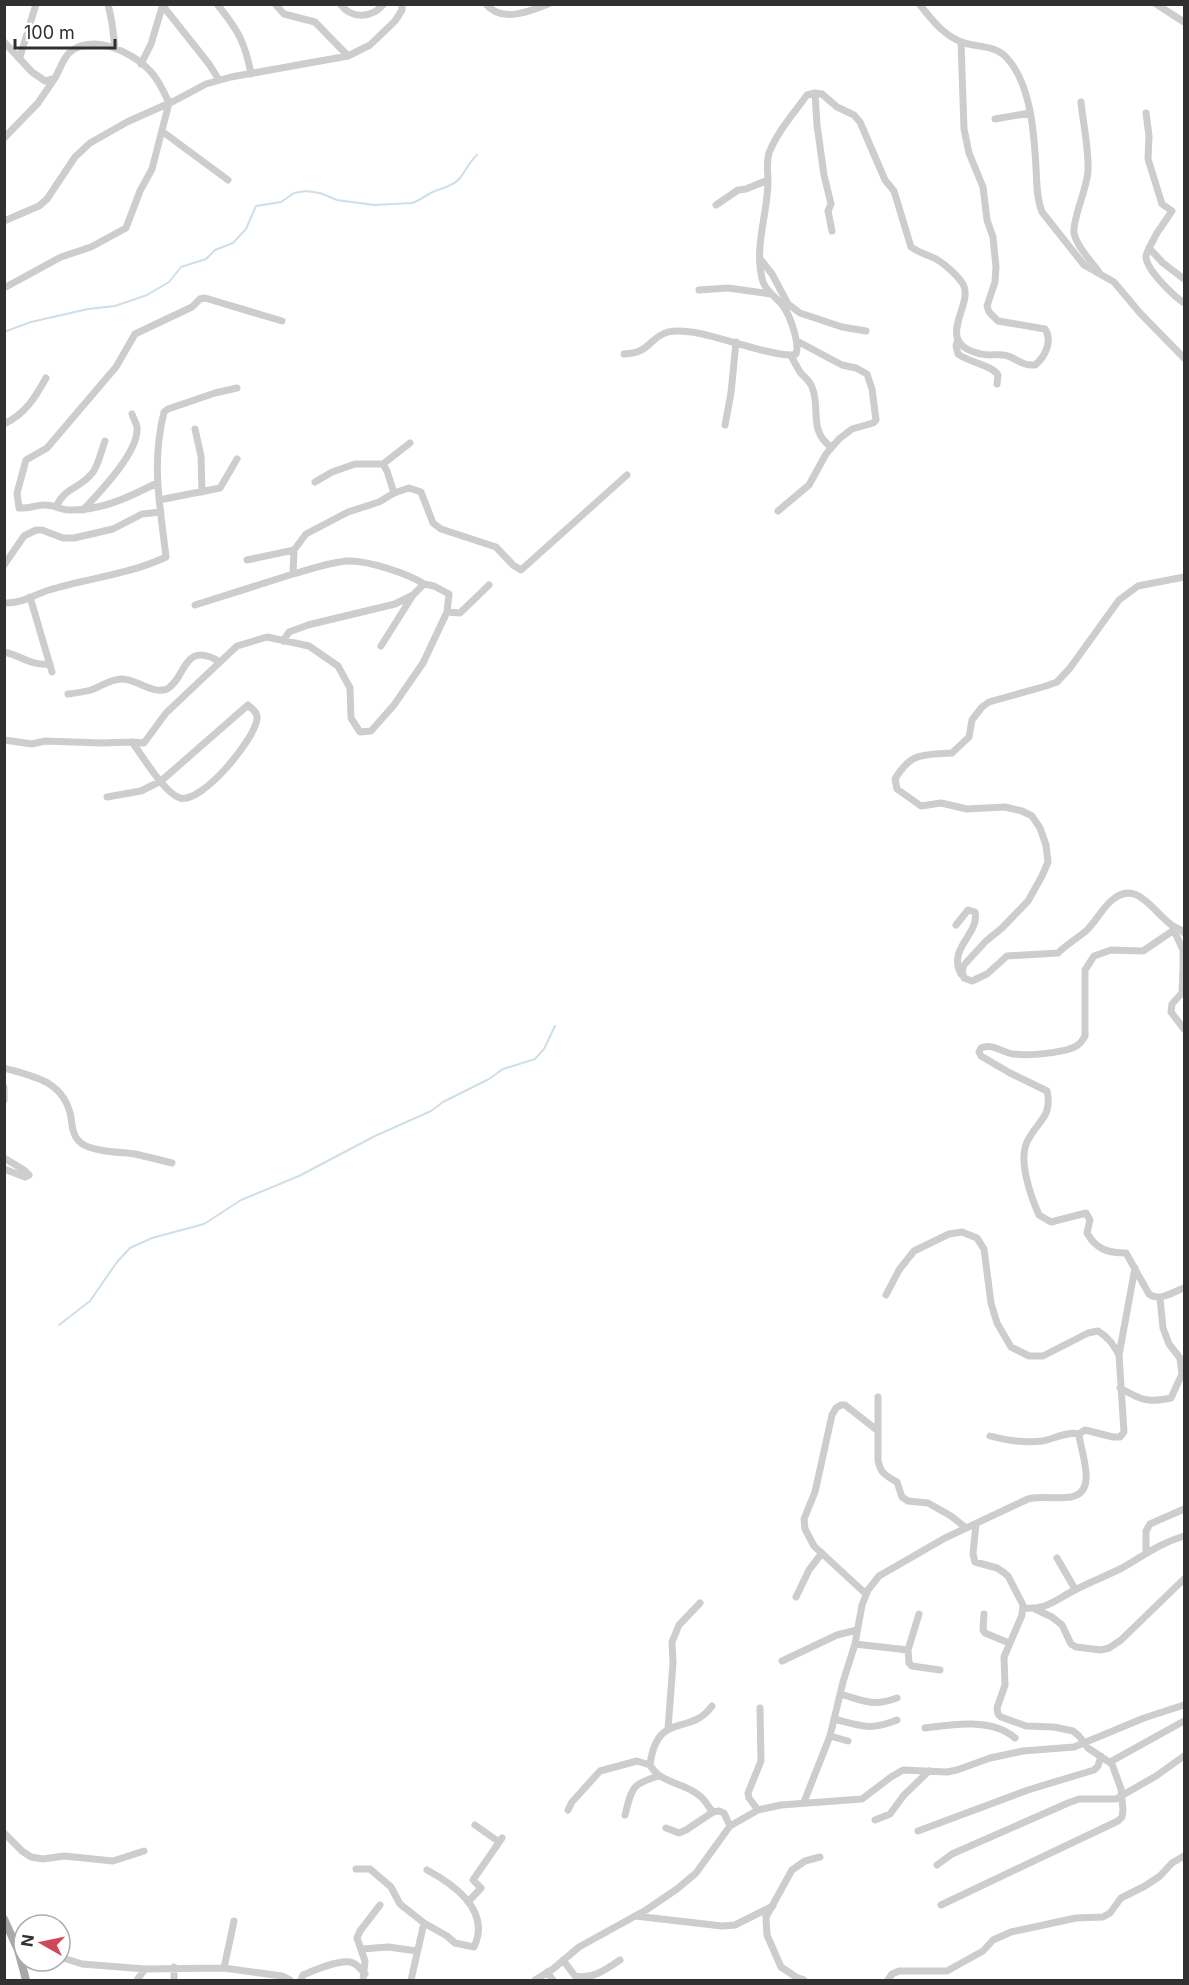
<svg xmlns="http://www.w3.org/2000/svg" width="1189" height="1985" font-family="Inter,sans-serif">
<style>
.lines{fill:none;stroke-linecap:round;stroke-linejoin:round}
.stream{stroke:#cedfe8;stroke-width:2}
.minor{stroke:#cdcdcd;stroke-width:7}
.major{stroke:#a8a8a8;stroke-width:8}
</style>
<rect width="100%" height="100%" fill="#fff"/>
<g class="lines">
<path class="stream" d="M4 332 31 322 88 309 115 306 147 295 169 282 181 267 206 259 215 250 233 243 246 229 256 206 281 202 294 193 306 191 320 193 337 200 374 205 412 203C419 201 423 197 429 194 439 188 451 188 459 179 466 171 469 162 477 155
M59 1325 90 1301 117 1262 130 1248 152 1238 204 1224 241 1200 299 1176 375 1136 431 1111 443 1102 489 1079 503 1069 535 1059 544 1049 555 1026"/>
<path class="minor" d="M108 4 112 23 115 48
M217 4C238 30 245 42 251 74
M275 4 284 14 315 22 348 56
M340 4C352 20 372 18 384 4
M486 4C501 23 529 12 548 4
M919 4C932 19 941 33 959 41 974 48 994 44 1006 57 1031 83 1034 133 1036 167 1037 182 1036 197 1042 212L1084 265 1114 282 1140 313 1184 358
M1156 4 1184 22
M163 6 209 64 219 80
M4 42 32 72 45 81 55 78C59 71 63 59 69 53 91 32 133 52 150 71 159 80 164 92 169 103L152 169 140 191 126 228 91 247 61 257 4 288
M20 57 36 4
M141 64 151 44 163 4
M815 93 817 125 824 175 831 204 828 211 832 231
M1081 102C1083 123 1089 149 1088 171 1087 189 1072 220 1074 233 1077 247 1091 261 1099 272
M1146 113 1149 136 1148 159 1162 204 1172 211 1157 233 1149 248
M995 119 1030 113
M163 132 228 180
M4 138 38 103 55 78
M716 205 738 190 746 189 768 180
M4 221 39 206 47 199 75 157 90 143 127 122 174 101 206 84 231 77 348 56 370 45 395 21 402 10V4
M761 260 772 274 788 304 800 313 842 327 866 331
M1184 279 1163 263 1149 248C1148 251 1146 254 1146 257 1147 271 1174 296 1184 303
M699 290 728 288 771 294
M958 339 956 346 958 354C970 363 992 365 998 375L997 384
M624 354C651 353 648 338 668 332 675 330 684 331 691 332 714 334 781 360 796 354 800 344 790 315 783 306 777 298 766 291 763 282 753 248 768 214 768 181 768 171 766 163 769 153 777 132 794 113 807 95L815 93 822 94 837 107 854 115 860 122 885 180 894 191 911 247C919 253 927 254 936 259 945 264 958 276 963 284 975 305 931 343 981 354 988 356 996 354 1004 355 1016 357 1020 366 1035 365 1045 357 1053 341 1045 329L998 321 989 312 987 306 995 282 996 267 993 237 987 220 983 187 969 153 964 129 961 42
M791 356C794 361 797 367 800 372 804 377 810 381 812 387 821 409 808 430 831 447
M4 424C25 414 35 398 46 378
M725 425 731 393 736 342
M195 429 201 456 202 492
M383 464 387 471 394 493
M315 482 332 472 355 464H383L410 443
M157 483C129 497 101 511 69 510 61 510 54 505 46 505 37 504 31 509 19 508L17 493 26 460 47 448 116 367 135 334 192 307 200 299 205 298 282 321
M159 500 220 488 237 459
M56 507C65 486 81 489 93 472 99 464 101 451 105 441
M83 510C99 493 139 452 137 428 137 424 133 418 132 414
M778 511 809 485 826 454 839 439 852 429 873 423 876 420 872 389 867 374 856 368 842 365 797 341
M247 560 294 550
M4 565 24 536 36 530H42L63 538H74L113 529 142 514 161 512
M1184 577 1138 586 1119 600 1070 668 1057 682 1046 686 989 702 982 707 972 720 969 737 952 753C923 755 911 752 895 779L897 789 921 806 941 803 967 809 1005 807 1022 811 1032 816 1040 828 1046 845 1048 862 1042 876 1028 901 1002 928 986 941 964 965 962 971 964 978 972 981 987 974 1007 956 1058 953C1067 944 1078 938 1087 930 1096 921 1102 909 1111 901 1137 877 1154 914 1173 926 1177 929 1181 928 1184 933
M424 584C409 574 367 560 348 561 330 562 311 569 293 574L294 550 306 534 348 512 379 502 394 493 409 488 421 492 433 523 441 529 496 547 513 565 521 570 627 475
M30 597 52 672
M4 603C21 604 34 595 49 590 88 578 128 575 166 557 160 504 151 465 164 412L168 409 215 393 237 388
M195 605 293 574
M447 612 460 613 489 585
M381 646 413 595
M4 652C23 656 29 666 50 664
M68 694C76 693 84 692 91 690 102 686 110 679 122 679 137 679 153 695 167 689 186 679 183 639 220 662
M4 740 32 744 45 741 102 743 132 742 144 743 166 713 237 646 267 637 309 646 338 666 350 688 351 718 360 732 371 731 394 705 423 663 447 612 449 594 434 586 424 584 413 595 395 604 308 625 289 632 283 641
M107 797 141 791 161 781 248 705C252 709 258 712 257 719 255 739 202 804 180 798 164 793 142 755 132 742
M956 925 968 910 975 912C980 934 947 948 961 974
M1173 928 1183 950V968L1182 993 1172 1004 1171 1012 1184 1029
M1174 930 1143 951 1111 950 1094 956 1085 970V1036C1083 1039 1082 1042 1079 1044 1070 1053 1027 1056 1013 1054 1001 1052 993 1043 981 1048L979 1052 981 1056 1010 1073 1047 1091C1053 1117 1037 1121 1027 1142 1018 1161 1031 1197 1039 1215L1051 1222 1086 1213 1090 1220 1087 1233C1096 1249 1107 1253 1126 1253L1149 1294C1159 1302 1173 1292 1184 1288
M4 1068C35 1077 64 1081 71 1117 72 1126 73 1137 81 1143 93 1152 120 1152 135 1154 148 1157 160 1160 172 1163
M4 1087V1100
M4 1158 24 1170 29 1175 25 1177 4 1169
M886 1295 899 1270 914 1251 949 1234 962 1232 977 1238 984 1249 991 1303 997 1323 1011 1347 1029 1356H1043L1088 1333 1098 1331C1108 1337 1113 1344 1119 1355
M1120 1388C1141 1400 1147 1403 1171 1398L1182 1374 1180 1358 1169 1344 1163 1328 1160 1298
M878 1397V1460C880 1473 886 1476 897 1482L902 1497 908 1501 928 1503 951 1516 966 1528
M990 1436C1008 1441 1024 1443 1042 1441 1054 1439 1067 1431 1079 1434
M1146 1552V1531L1150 1524 1184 1509
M1057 1558 1075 1589
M866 1594 814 1546 805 1529 804 1519 815 1492 832 1415 836 1408 841 1405H845L878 1431
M796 1597 809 1570 822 1553
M1023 1608C1047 1610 1055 1600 1075 1590 1090 1582 1106 1576 1122 1568 1145 1555 1158 1544 1184 1536
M1035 1609 1052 1617 1062 1625 1071 1644 1076 1647 1101 1650 1109 1648 1121 1640 1184 1579
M919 1614 908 1650 909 1663 912 1666 940 1670
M984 1614 983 1630 985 1633 1009 1643
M855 1644 908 1650
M782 1661 837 1635 857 1630
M840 1694C865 1701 872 1707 897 1698
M712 1706C690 1737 657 1710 650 1765 661 1785 686 1782 701 1797 706 1801 708 1807 713 1812L719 1811 724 1813 730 1826
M834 1719C861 1726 870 1731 897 1720
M925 1728C953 1724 992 1718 1015 1738
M668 1729 673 1663 672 1642 679 1625 700 1603
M830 1736 848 1741
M1110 1762 1184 1721
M804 1802 830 1736 843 1682 855 1644 862 1605 868 1590 879 1576 945 1538 1028 1499C1042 1496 1057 1499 1071 1497 1099 1492 1080 1451 1079 1434L1085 1430 1113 1437H1120L1124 1432 1119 1355 1135 1268
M568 1810 572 1802 600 1771 637 1761 650 1765
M758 1810 749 1798 748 1793 761 1761 760 1708
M625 1815C632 1788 631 1784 659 1776
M875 1820 890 1814 904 1795 929 1771
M475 1825 499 1842
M666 1828 679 1833 686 1830 713 1812
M918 1831 1028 1790 1094 1770 1098 1766 1101 1756
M4 1833 22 1851 31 1857 43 1859 64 1856 113 1861 144 1851
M937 1865 952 1854 1068 1803 1079 1799H1116L1156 1776 1184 1756
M356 1869H370L391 1887 400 1904 424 1923 447 1936 455 1943 474 1947C491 1911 455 1885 427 1870
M468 1902 481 1888 473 1880 502 1838
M941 1905 1118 1821 1122 1817 1123 1810 1121 1789 1112 1764 1088 1748 1079 1736 1073 1731 1054 1727 1026 1726 1001 1717 998 1714 997 1708 1005 1685 1004 1657 1022 1615 1023 1605 1008 1576 1003 1572 997 1568 975 1562 973 1554 976 1524
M635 1916 722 1926 735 1925 773 1906
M362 1949 388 1947 417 1951
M60 1957 82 1964 145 1969 224 1968 282 1976 290 1980
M563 1960 575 1976C592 1980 607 1969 620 1960
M174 1967V1980
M224 1968 234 1921
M547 1972 553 1980
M137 1980 145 1969
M301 1980 303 1975C315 1970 337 1960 350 1962 357 1963 360 1969 365 1974
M363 1980 365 1961 357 1938 360 1931 380 1905
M411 1980 424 1923
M535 1980 553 1969 579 1947 646 1910 677 1889 696 1873 730 1826 758 1810 781 1805 862 1799 891 1777 903 1770 947 1772 957 1770 990 1758 1023 1751 1074 1747 1144 1718 1184 1705
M804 1980 796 1977 781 1967 767 1935 766 1917 792 1870 805 1861 820 1857
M888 1980 892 1974 899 1971H947L983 1951 993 1940 1011 1932 1076 1918 1103 1917 1110 1913 1121 1898 1145 1886 1160 1876 1172 1863 1184 1856"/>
<path class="major" d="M4 1919 18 1950 26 1980"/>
</g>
<rect width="1189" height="1985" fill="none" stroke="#303030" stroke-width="12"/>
<g transform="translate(42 1943) rotate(279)"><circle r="28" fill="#ffffff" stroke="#acacac" stroke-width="1.5"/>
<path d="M0-4.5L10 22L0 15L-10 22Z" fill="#d04857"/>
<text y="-9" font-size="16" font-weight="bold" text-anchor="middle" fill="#303030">N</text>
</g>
<path d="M15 39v9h100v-9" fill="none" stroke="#303030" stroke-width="3"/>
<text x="24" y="39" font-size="18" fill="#303030" stroke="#ffffff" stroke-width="4.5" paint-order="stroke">100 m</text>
</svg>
